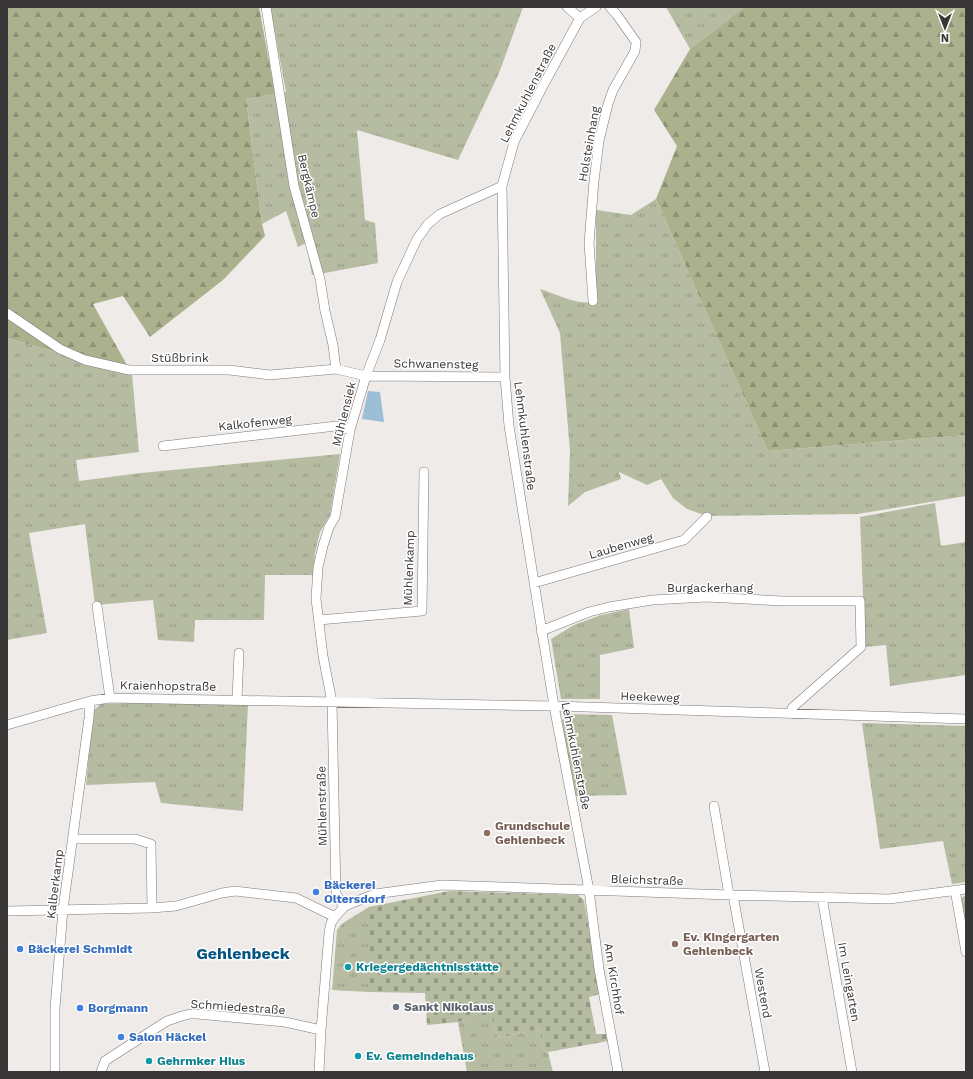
<svg xmlns="http://www.w3.org/2000/svg" width="973" height="1079" font-family="'Work Sans',sans-serif">
<style>
.grass{fill:url(#grass-tufts)}
.forest{fill:url(#forest-firs)}
.cemetery{fill:url(#cemetery-stones)}
.water{fill:#9cbed7}
.lines{fill:none;stroke-linecap:round;stroke-linejoin:round}
.minor-casing{stroke:#7e7a79;stroke-width:10}
.minor{stroke:#fff;stroke-width:9}
.education-dot{fill:#8d6e63;stroke:#fff;stroke-width:1.5}
.shop-dot{fill:#3f7fe0;stroke:#fff;stroke-width:1.5}
.culture-dot{fill:#0f9aa8;stroke:#fff;stroke-width:1.5}
.worship-dot{fill:#6b7280;stroke:#fff;stroke-width:1.5}
.labels{text-anchor:middle;stroke-width:3;stroke-linejoin:round;paint-order:stroke}
.street-label{font-size:12px;fill:#383636;stroke:#fff}
.education-label{font-size:12px;font-weight:bold;fill:#785e54;stroke:#fff;text-anchor:start}
.shop-label{font-size:12px;font-weight:bold;fill:#366cbe;stroke:#fff;text-anchor:start}
.culture-label{font-size:12px;font-weight:bold;fill:#0d838f;stroke:#fff;text-anchor:start}
.worship-label{font-size:12px;font-weight:bold;fill:#5b616d;stroke:#fff;text-anchor:start}
.district-label{font-size:16px;font-weight:bold;fill:#055582;stroke:#fff}
</style>
<defs>
<pattern id="grass-tufts" width="24" height="20" patternUnits="userSpaceOnUse"><rect width="24" height="20" fill="#b6bca1"/><path d="M3 7l-1-3M5 7V3M7 7l1-3M15 17l-1-3M17 17v-4M19 17l1-3" fill="none" stroke="#959a84"/></pattern>
<pattern id="forest-firs" width="22" height="20" patternUnits="userSpaceOnUse"><rect width="22" height="20" fill="#aab18c"/><path d="M5 1l3.5 6h-7zM16 11l3.5 6h-7z" fill="#8b9173"/></pattern>
<pattern id="cemetery-stones" width="16" height="16" patternUnits="userSpaceOnUse"><rect width="16" height="16" fill="#b6bca1"/><path d="M2 7V4a2 2 0 0 1 4 0v3zM10 15v-3a2 2 0 0 1 4 0v3z" fill="#959a84"/></pattern>
</defs>
<rect width="100%" height="100%" fill="#efebe9"/>
<path class="grass" d="M270 7H523L499 73 458 160 357 130 365 220 375 223 378 263 325 273 312 275 306 243 298 247 286 211 262 224 246 99 286 92Z
M666 7H744L690 49Z
M656 199 768 451 966 435V496L858 514 707 516 687 509 673 498 661 479 647 485 619 472 621 479 585 492 568 506 570 451 560 333 540 289C558 295 577 305 596 302V210L631 215Z
M7 338 132 374 139 452 76 460 79 481 141 473 340 454 330 515 320 532 315 553 313 575H265L264 620H195L194 642 158 640 153 600 95 605 85 524 29 533 47 633 7 640Z
M935 503 941 546 966 542V675L890 686 886 645 865 647 860 517Z
M629 609 634 648 600 655V699H561L551 639 574 625 601 615Z
M133 703 248 704 243 811 161 803 155 782 86 785 93 711 101 704Z
M565 714 612 715 627 795 574 796 562 721Z
M862 723 966 726V882L952 884 943 841 880 849Z
M966 895V927L961 898Z
M369 907V992L332 990 337 930 340 926 343 923Z
M491 1014 498 1038 539 1029 544 1050 548 1052 553 1072H467L458 1022Z"/>
<path class="forest" d="M7 7H259L275 94 246 99 262 224 265 236 223 280 150 337 123 296 93 304 132 374 7 338Z
M744 7H966V435L768 451 656 199 677 146 654 110 690 49Z"/>
<path class="cemetery" d="M449 891 578 895 584 900 600 994 589 997 596 1034H607L608 1041 548 1052 544 1050 539 1029 498 1038 491 1015 458 1022 427 1025 425 993 369 992V907Z"/>
<path class="water" d="M368 391 380 392 384 422 362 419Z"/>
<g class="lines">
<g class="minor-casing">
<path id="minor" d="M266 7 294 186 320 279 325 311 333 345 336 369
M567 7 580 18
M596 7 580 18 544 84 514 142 502 186 505 377 509 426 538 607 554 706 589 890 599 969 618 1072
M593 301 589 243 594 181 599 141 608 104 613 90 635 51 636 42 617 15 610 7
M7 313 60 349 85 360 129 370H229L270 375 336 369 366 376 505 377
M163 446 336 426 350 430
M534 583 684 540 707 517
M97 606 110 698
M319 620 422 611 424 472
M541 631 589 612 609 607 652 600 707 597 783 601H860L861 647 792 708V714
M237 699 239 653
M7 725 90 701 110 698 554 706 966 719
M714 806 729 895
M73 839H135L151 844 152 908
M955 890 966 952
M733 895 765 1072
M822 897 852 1072
M344 907 336 894 332 702 323 656 316 599 318 567 323 546 329 527 335 517 350 430 366 376 380 340 397 282 417 239 428 224 440 214 502 186
M7 911 152 908 176 906 222 893 235 891 296 898 335 917
M55 1072V1008L63 909 89 718 90 701
M101 1072 105 1061 111 1057 167 1021 182 1016 190 1014H197L285 1022 321 1030
M319 1072 321 1030 329 933 331 923 335 917 344 907 352 903 375 894 442 885 729 895 889 899 966 889"/>
</g>
<use href="#minor" class="minor"/>
</g>
<g class="education-dot">
<circle cx="487" cy="833" r="4"/>
<circle cx="675" cy="944" r="4"/>
</g>
<g class="shop-dot">
<circle cx="316" cy="892" r="4"/>
<circle cx="20" cy="949" r="4"/>
<circle cx="80" cy="1008" r="4"/>
<circle cx="121" cy="1037" r="4"/>
</g>
<g class="culture-dot">
<circle cx="348" cy="967" r="4"/>
<circle cx="358" cy="1056" r="4"/>
<circle cx="149" cy="1061" r="4"/>
</g>
<circle class="worship-dot" cx="396" cy="1007" r="4"/>
<g class="labels">
<g class="street-label">
<text transform="translate(528 93) rotate(-63)" y="4">Lehmkuhlenstraße</text>
<text transform="translate(589 144) rotate(-80)" y="4">Holsteinhang</text>
<text transform="translate(309 186) rotate(77)" y="4">Bergkämpe</text>
<text x="180" y="362">Stüßbrink</text>
<text transform="translate(436 364) rotate(1)" y="4">Schwanensteg</text>
<text transform="translate(344 414) rotate(-76)" y="4">Mühlensiek</text>
<text transform="translate(255 423) rotate(-6)" y="4">Kalkofenweg</text>
<text transform="translate(525 436) rotate(83)" y="4">Lehmkuhlenstraße</text>
<text transform="translate(621 546) rotate(-16)" y="4">Laubenweg</text>
<text transform="translate(409 568) rotate(-88)" y="4">Mühlenkamp</text>
<text x="710" y="592">Burgackerhang</text>
<text transform="translate(168 686) rotate(1)" y="4">Kraienhopstraße</text>
<text transform="translate(650 697) rotate(2)" y="4">Heekeweg</text>
<text transform="translate(576 756) rotate(79)" y="4">Lehmkuhlenstraße</text>
<text transform="translate(322 806) rotate(-91)" y="4">Mühlenstraße</text>
<text transform="translate(647 880) rotate(2)" y="4">Bleichstraße</text>
<text transform="translate(55 884) rotate(-83)" y="4">Kalberkamp</text>
<text transform="translate(614 979) rotate(81)" y="4">Am Kirchhof</text>
<text transform="translate(849 982) rotate(80)" y="4">Im Leingarten</text>
<text transform="translate(763 993) rotate(80)" y="4">Westend</text>
<text transform="translate(238 1007) rotate(4)" y="4">Schmiedestraße</text>
</g>
<g class="education-label">
<text x="495" y="830">Grundschule<tspan x="495" dy="14">Gehlenbeck</tspan></text>
<text x="683" y="941">Ev. Kingergarten<tspan x="683" dy="14">Gehlenbeck</tspan></text>
</g>
<g class="shop-label">
<text x="324" y="889">Bäckerei<tspan x="324" dy="14">Oltersdorf</tspan></text>
<text x="28" y="953">Bäckerei Schmidt</text>
<text x="88" y="1012">Borgmann</text>
<text x="129" y="1041">Salon Häckel</text>
</g>
<g class="culture-label">
<text x="356" y="971">Kriegergedächtnisstätte</text>
<text x="366" y="1060">Ev. Gemeindehaus</text>
<text x="157" y="1065">Gehrmker Hius</text>
</g>
<g class="worship-label">
<text x="404" y="1011">Sankt Nikolaus</text>
</g>
<g class="district-label">
<text x="243" y="959">Gehlenbeck</text>
</g>
</g>
<rect width="973" height="1079" fill="none" stroke="#383636" stroke-width="16"/>
<g transform="translate(945 28) rotate(180)" stroke="#ffffff" stroke-width="3" paint-order="stroke">
<path d="M0-3L7 15L0 10L-7 15Z" fill="#383636"/>
<text y="-6" font-size="11" font-weight="bold" text-anchor="middle" fill="#383636">N</text>
</g>
</svg>
